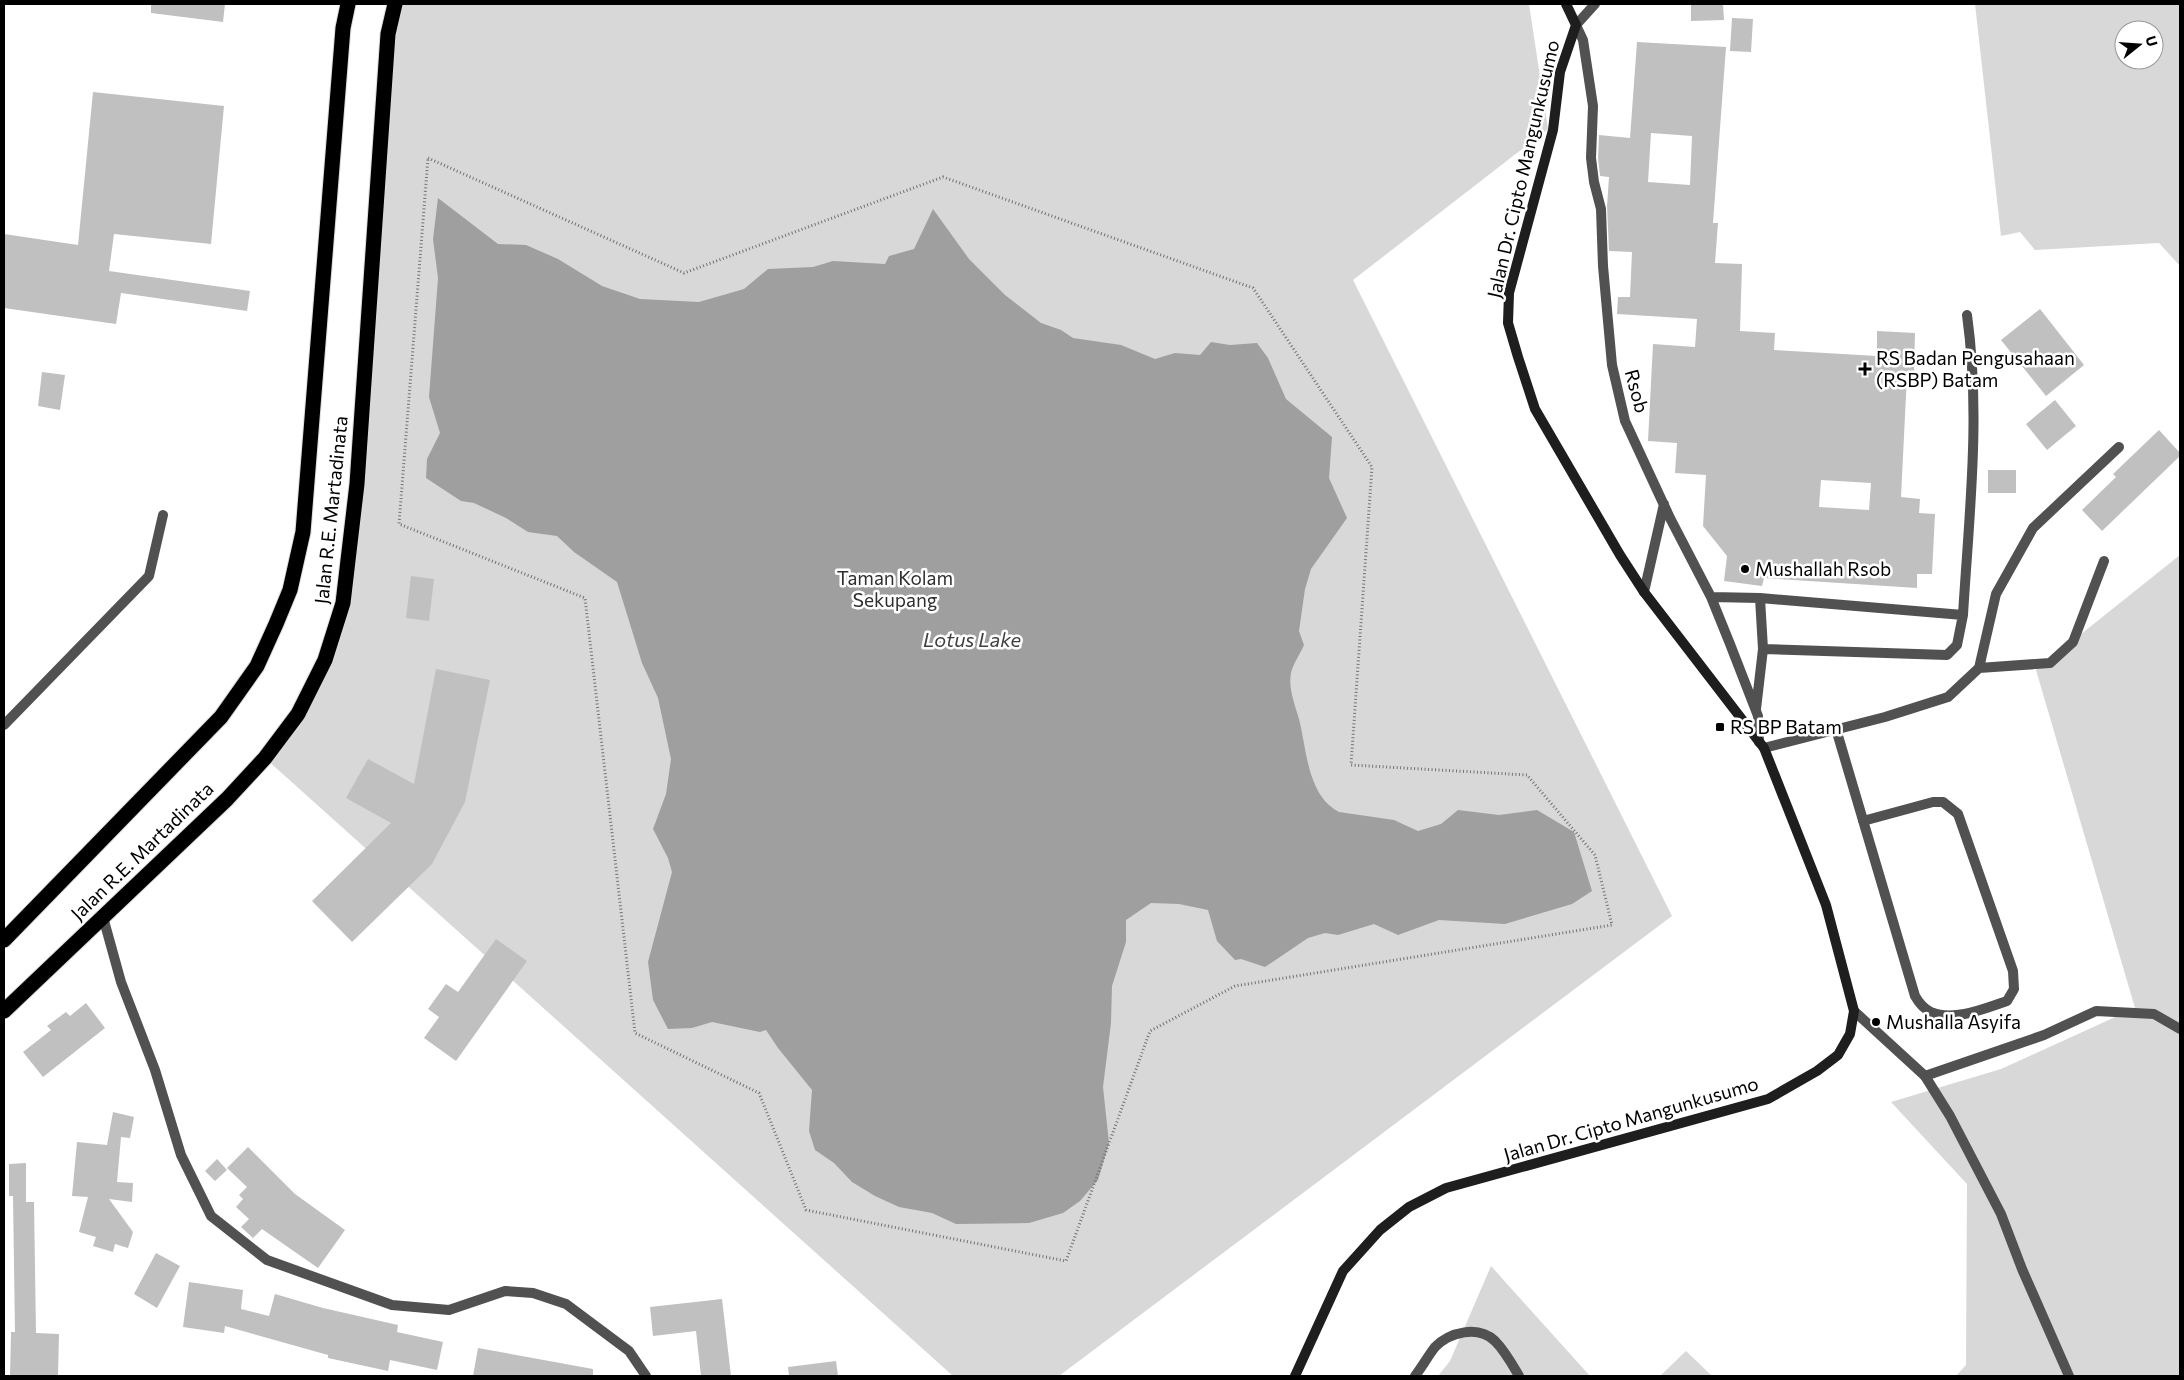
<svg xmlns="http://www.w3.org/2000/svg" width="2184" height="1380" font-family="Commissioner,sans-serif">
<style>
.green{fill:#d8d8d8;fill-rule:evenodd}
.water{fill:#9f9f9f}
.building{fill:#c0c0c0;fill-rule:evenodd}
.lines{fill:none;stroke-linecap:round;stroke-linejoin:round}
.highway-casing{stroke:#dbdbdb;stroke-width:17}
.path{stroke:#737373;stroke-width:3;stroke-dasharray:1 2.5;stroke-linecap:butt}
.lane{stroke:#515151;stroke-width:10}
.street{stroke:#515151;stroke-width:10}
.secondary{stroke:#1e1e1e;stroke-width:10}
.highway{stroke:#000;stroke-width:15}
.poi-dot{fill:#000;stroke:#fff;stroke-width:2}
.labels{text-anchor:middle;stroke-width:5;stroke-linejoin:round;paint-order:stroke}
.street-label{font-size:19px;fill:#000;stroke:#fff}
.poi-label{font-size:19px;fill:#000;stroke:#fff;text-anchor:start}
.park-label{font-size:19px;fill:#2f2f2f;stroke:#fff}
.water-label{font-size:20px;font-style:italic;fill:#404040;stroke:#fff}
</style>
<rect width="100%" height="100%" fill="#fff"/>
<path class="green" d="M395 4H1529L1548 129 1353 280 1672 916 1059 1376H953L265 758 298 714 343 603Z
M1975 4H2180V266L2159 243 2035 250 2020 232 2001 236ZM2124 30H2154V60H2124Z
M2180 555V1376H1956L1966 1365 1967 1184 1891 1102 2001 1069 2135 1008 2036 670Z
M1491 1266 1590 1376H1438L1450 1361Z
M1686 1351 1712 1376H1660Z"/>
<path class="water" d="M438 198 498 244 526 245 558 259 602 286 640 299 699 302 744 289 768 269 813 267 833 261 885 264 889 256 914 249 933 209 969 259 1005 295 1041 323 1061 330 1073 338 1121 345 1155 359 1175 353 1200 355 1211 342 1230 345 1257 343 1268 358 1286 399 1332 437 1329 478 1347 518 1311 569 1305 589 1299 631 1304 645C1300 654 1293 664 1291 673 1288 688 1295 705 1299 719 1307 750 1307 795 1339 812L1394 820 1418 831 1441 824 1458 810 1499 815 1537 810 1574 832 1592 891 1572 904 1505 924 1439 920 1398 935 1374 924 1338 935 1325 933 1308 938 1265 967 1241 959 1235 960 1217 941 1208 910 1179 904 1151 903 1126 920V942L1112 986 1111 1023 1103 1087 1109 1143 1098 1180 1080 1201 1063 1213 1029 1223 956 1224 932 1213 899 1207 875 1196 852 1182 834 1163 815 1150 809 1131 812 1090 778 1048 766 1030 760 1032 712 1022 692 1028 668 1029 653 1000 648 962 672 872 668 858 653 829 666 794 671 759 658 698 642 663 617 582 574 552 557 536 528 532 506 518 474 503 461 501 426 478 427 459 440 433 429 397 438 278 433 239Z"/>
<path class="building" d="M151 4H225L223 22 151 13Z
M1723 4 1724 20 1691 21V5Z
M1732 18 1753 19 1751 52 1730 51Z
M1637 42 1726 47 1713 223H1718L1715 263 1742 264 1740 331 1775 333 1774 350 1877 356V331L1915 333 1914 375H1907L1901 497 1920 499 1919 513 1935 514 1932 574H1917V588L1764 578 1762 586 1724 581 1727 556 1703 526 1706 475 1675 473 1677 443 1648 441 1653 344 1695 347 1697 319 1617 314 1618 297H1630L1632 252 1609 251 1607 206 1609 177 1600 176 1598 158 1599 135 1630 138ZM1651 133 1692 136 1690 185 1648 182ZM1821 480 1871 483 1869 510 1819 507Z
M93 92 224 106 211 244 114 234 109 271 250 291 247 311 121 293 116 324 4 308V234L78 245Z
M2040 309 2084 365 2046 396 2001 340Z
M42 372 65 375 60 410 38 406Z
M2055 400 2076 426 2047 450 2026 424Z
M2159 430 2180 453V456L2102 531 2082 510 2116 477 2113 474Z
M1988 470H2016V493H1988Z
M411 576 434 579 429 621 406 618Z
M436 669 490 680 465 802 432 864 352 942 312 901 391 823 346 798 368 759 414 784Z
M496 939 527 961 456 1061 424 1038 439 1017 428 1009 446 984 458 992Z
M86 1003 105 1028 43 1077 23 1052 51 1030 47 1026 66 1012 70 1016Z
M113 1112 134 1117 130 1138 121 1137 117 1182 133 1183 132 1202 109 1199 133 1232 128 1248 115 1244 113 1252 93 1246 96 1237 79 1232 88 1197 72 1196 77 1142 107 1145Z
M248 1147 295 1194 345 1230 318 1268 262 1229 253 1238 241 1227 249 1219 236 1207 243 1199 239 1195 247 1187 227 1168Z
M217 1159 227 1170 215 1181 205 1171Z
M26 1163V1202H34L36 1333 59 1334 58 1376H10L11 1332H15L13 1196H9V1164Z
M156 1253 180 1266 157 1308 134 1294Z
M189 1282 243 1290 241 1309 269 1316 275 1294 323 1308 398 1325 397 1332 443 1342 437 1370 390 1360 388 1371 328 1358V1355L225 1326 224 1333 183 1327Z
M722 1299 731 1376H701L696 1331 653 1336 650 1307Z
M478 1348 593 1369V1376H473Z
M836 1361 838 1376H789L788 1367Z"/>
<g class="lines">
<g class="highway-casing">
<path id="highway" d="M4 940 221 717 257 666 276 624 290 590 303 532 343 28 348 4
M4 1011 227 799 265 758 298 714 325 660 343 603 357 484 388 34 395 4"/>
</g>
<path class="path" d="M428 158 684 273 943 177 1253 288 1372 467 1351 765 1527 775 1595 855 1612 925 1235 986 1150 1031 1066 1261 806 1210 759 1093 635 1033 585 598 399 524Z"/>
<path class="lane" d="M1576 25 1583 40 1593 106 1591 158 1594 182 1601 209 1603 266 1612 365 1625 421 1670 518 1711 597 1730 644 1758 716 1759 742
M1644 592 1664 504
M1711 597 1760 598 1963 615
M1763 649 1947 655 1957 645 1963 615C1969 515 1981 415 1967 315
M1756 709 1763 649 1760 598
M4 725 149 576 163 515
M1925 1076 2044 1035 2096 1011 2154 1014 2180 1029
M1415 1376C1422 1367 1428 1356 1435 1347 1450 1332 1478 1325 1495 1341 1505 1351 1512 1364 1519 1376"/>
<path class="street" d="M1576 25 1595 4
M1979 668 2050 663 2073 642 2104 561
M1836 729 1915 996C1919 1003 1924 1009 1931 1012 1954 1022 1986 1008 2007 1001L2014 989 2013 971 1958 814 1943 802H1933L1863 821
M1764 748 1885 717 1948 697 1979 668 1996 594 2033 528 2119 447
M103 917 121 982 155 1070 181 1155 211 1216 267 1260 392 1305 449 1310 505 1291 533 1293 566 1304 629 1351 646 1376
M1854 1011 1925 1076 1950 1116 2001 1214 2022 1269 2069 1376"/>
<path class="secondary" d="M1295 1376 1343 1271 1380 1230 1409 1207 1446 1188 1768 1099 1817 1071 1838 1055 1850 1034 1854 1011 1826 905 1764 748 1644 592 1620 555 1535 409 1518 357 1508 323 1509 293 1553 130 1560 72 1576 25 1566 4"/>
<use href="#highway" class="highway"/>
</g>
<g class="poi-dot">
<path d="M1862.5 361.5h5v5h5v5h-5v5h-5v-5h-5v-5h5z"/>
<circle cx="1745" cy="569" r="5"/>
<rect x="1715" y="722" width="10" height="10" rx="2.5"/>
<circle cx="1876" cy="1022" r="5"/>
</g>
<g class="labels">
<g class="street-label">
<text transform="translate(1523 169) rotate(-77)" y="7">Jalan Dr. Cipto Mangunkusumo</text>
<text transform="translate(1637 391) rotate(75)" y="7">Rsob</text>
<text transform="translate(331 510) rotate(-84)" y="7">Jalan R.E. Martadinata</text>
<text transform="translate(142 851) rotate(-44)" y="7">Jalan R.E. Martadinata</text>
<text transform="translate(1631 1119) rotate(-16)" y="7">Jalan Dr. Cipto Mangunkusumo</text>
</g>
<g class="poi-label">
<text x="1876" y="365">RS Badan Pengusahaan<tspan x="1876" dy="22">(RSBP) Batam</tspan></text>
<text x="1755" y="576">Mushallah Rsob</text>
<text x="1730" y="734">RS BP Batam</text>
<text x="1886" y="1029">Mushalla Asyifa</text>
</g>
<g class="park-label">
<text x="895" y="585">Taman Kolam<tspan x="895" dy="22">Sekupang</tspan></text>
</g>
<g class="water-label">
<text x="972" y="647">Lotus Lake</text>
</g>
</g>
<rect width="2184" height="1380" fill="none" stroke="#000000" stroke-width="10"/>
<g transform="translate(2139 45) rotate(73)"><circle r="24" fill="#ffffff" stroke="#999999"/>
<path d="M0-4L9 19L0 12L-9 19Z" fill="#000000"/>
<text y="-8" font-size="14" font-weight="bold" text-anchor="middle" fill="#000000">U</text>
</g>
</svg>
